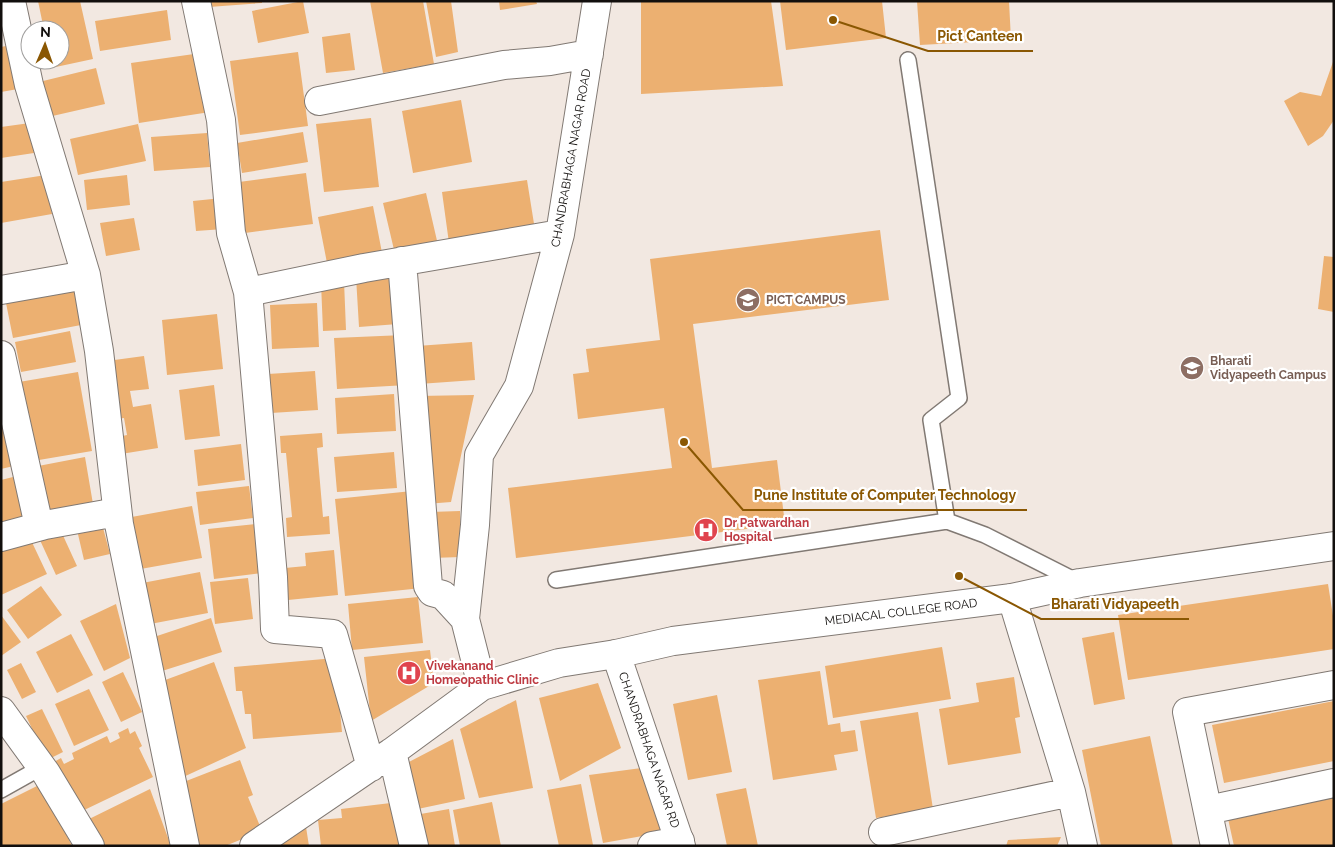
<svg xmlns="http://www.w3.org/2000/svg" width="1335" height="847" font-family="Raleway,sans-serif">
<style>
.building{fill:#ecb071}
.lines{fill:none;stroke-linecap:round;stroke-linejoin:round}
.lane-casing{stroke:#817973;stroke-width:18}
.street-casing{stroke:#817973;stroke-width:30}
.secondary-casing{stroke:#817973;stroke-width:30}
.lane{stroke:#fff;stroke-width:15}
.street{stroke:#fff;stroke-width:28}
.secondary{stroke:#fff;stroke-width:28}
.labels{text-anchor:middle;stroke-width:4.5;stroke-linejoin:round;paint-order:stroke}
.street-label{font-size:12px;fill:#120f0d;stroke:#fff}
.education-label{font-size:12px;font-weight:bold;fill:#785e54;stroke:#fff;text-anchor:start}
.health-label{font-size:12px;font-weight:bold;fill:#be3a42;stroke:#fff;text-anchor:start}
.leader{fill:none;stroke:#8a5702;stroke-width:2}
.callout-dot{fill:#8a5702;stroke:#fff;stroke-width:2}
.callout-label{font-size:14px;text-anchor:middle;font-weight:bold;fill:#8a5702;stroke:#fff;stroke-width:4.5;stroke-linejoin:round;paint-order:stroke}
</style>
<rect width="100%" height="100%" fill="#f2e8e1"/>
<path class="building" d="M38 1H80L93 59 51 68 50 60H60V30H44Z
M208 1H262V3L209 7Z
M303 1 309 33 258 43 252 11Z
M370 1H423L434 64 383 73Z
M426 1H451L458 52 436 57Z
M499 1H536L537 4 500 10Z
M641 1H771L783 86 641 94Z
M780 1H882L886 38 786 50Z
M917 1H1009L1011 40 920 45Z
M167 10 171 40 100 51 95 21Z
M350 33 355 70 326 73 322 37Z
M11 45 18 89 1 92V47Z
M298 52 308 126 240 135 230 61Z
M201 53 210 112 139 123 131 63Z
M1334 59V120L1323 136 1308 146 1284 101 1300 92 1321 96Z
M96 68 105 104 48 117 39 82Z
M461 100 472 162 413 173 402 111Z
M371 118 379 187 324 192 316 124Z
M30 123 34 153 1 158V127Z
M138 124 146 161 78 175 70 139Z
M303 132 308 162 242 173 237 143Z
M207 133 210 167 154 171 151 137Z
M306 173 313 224 245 233 239 182Z
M46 175 52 214 1 223V182Z
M127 175 130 205 87 210 84 180Z
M527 180 535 230 449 243 442 192Z
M426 193 438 245 395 254 383 203Z
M222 198 224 229 196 231 193 201Z
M373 206 383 258 328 268 318 217Z
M134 218 140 250 106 256 100 223Z
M880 230 889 300 693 324 712 468 777 460 785 524 516 558 508 488 672 468 664 408 578 419 573 374 589 372 586 349 660 340 650 259Z
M1324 256 1334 257V312L1318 309Z
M395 275 398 324 359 327 356 277Z
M344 281 346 330 323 331 321 283Z
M74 285 81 325 13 338 5 298Z
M317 303 319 347 272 349 270 305Z
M217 314 223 369 167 375 162 320Z
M70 331 76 362 21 372 15 342Z
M404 335 407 385 337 389 334 338Z
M472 342 475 380 419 384 417 346Z
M144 356 149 389 130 391 133 407 151 404 158 448 121 454 118 437 127 435 124 418 116 419 111 392 118 391 116 375H109L107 361Z
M315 371 318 410 271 413 268 374Z
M78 372 92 451 33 461 19 382Z
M214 385 220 436 185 440 179 390Z
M1 391 22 464 1 469Z
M394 394 396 431 337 434 335 398Z
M474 395 451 502 426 504 418 396Z
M322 433 323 447 317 448 323 517 329 516 330 534 287 537 286 518 292 517 286 453H281L280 436Z
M241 444 245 480 198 486 194 450Z
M394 452 397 488 337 492 334 457Z
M85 457 93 504 41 513 33 467Z
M21 475 31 517 1 524V480Z
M249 486 253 518 200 525 196 492Z
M412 491 422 588 345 596 335 499Z
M192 506 202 558 135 570 126 518Z
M460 511 461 557 431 558 430 512Z
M102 524 110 554 84 560 77 530Z
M256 524 262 573 214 579 208 529Z
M60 529 77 566 56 575 39 538Z
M29 536 47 574 1 595V548Z
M334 550 338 595 288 600 285 568 306 566 305 553Z
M200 572 208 613 145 625 137 584Z
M248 578 253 619 215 624 210 582Z
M1328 584 1334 622V649L1128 680 1118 615Z
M41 586 62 615 28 639 7 610Z
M418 597 423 643 352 650 348 604Z
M116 604 130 658 104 671 80 621Z
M1 615 21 642 1 656Z
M211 618 222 652 162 671 151 638Z
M1114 632 1125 699 1094 705 1082 638Z
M71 634 93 675 57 693 36 652Z
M942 647 951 699 833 718 825 666Z
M430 650 434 683 371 721 364 657Z
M335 658 342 732 253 739 251 714H245L242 691H236L234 667Z
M214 662 246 748 179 779 157 683Z
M21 663 36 692 22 699 7 670Z
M820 671 828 725 840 723 841 732 855 730 858 751 834 755 837 770 773 780 758 680Z
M123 672 142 712 121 722 102 682Z
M1014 677 1020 717 1015 718 1021 753 948 765 939 709 979 702 976 683Z
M598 683 621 748 560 781 539 698Z
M89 689 109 730 74 746 55 704Z
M717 695 732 772 688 780 673 704Z
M516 700 533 788 479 798 460 729Z
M1334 701V761L1224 783 1212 725Z
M42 709 63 752 47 760 26 716Z
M918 712 933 809 876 818 860 721Z
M128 728 130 734 135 731 142 746 139 748 153 777 78 813 54 762 61 758 64 764 74 759 72 753 107 736 110 743 120 738 118 733Z
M1150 736 1173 846H1101L1082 750Z
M453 739 465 799 413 810 407 763Z
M240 760 253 795 248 797 262 831 225 846H192L176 785Z
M649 767 665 832 603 843 589 775Z
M41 784 72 846H1V804Z
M581 784 593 845 559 846 547 790Z
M746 788 758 846H727L716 794Z
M150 789 171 846H100L83 822Z
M1334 792V846H1234L1227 814Z
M399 802 404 846H321L318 820 342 818 341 809Z
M492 802 501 846H460L453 810Z
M449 809 455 846H420L415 815Z
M306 827 309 846H276Z
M1061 837 1057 846H1006L1008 840Z"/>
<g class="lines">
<g class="lane-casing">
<path id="lane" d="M908 60 959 398 931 420 947 521
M556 580 947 521 985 535 1078 582
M1 790 42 767"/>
</g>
<g class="street-casing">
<path id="street" d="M11 1 29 85 86 275 99 351 119 524 185 846
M196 1 221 120 231 233 248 292 273 577 275 629 333 634 371 767
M319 101 504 65 550 61 589 54
M402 261 428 586 432 592 443 595 465 619
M1 290 86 275
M248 292 364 268 560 234
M1 355 39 526
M1 537 45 525 117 512
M1012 598 1071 792 1083 846
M482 686 465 619 475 525 479 455 519 386 560 234 597 1
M1 711 46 773 90 846
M392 752 414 846
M1208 810 1334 783
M883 832 1071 792
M254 846 392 752 482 686 559 663 616 654
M652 846 680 841
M1215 846 1187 712 1334 685"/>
</g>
<g class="secondary-casing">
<path id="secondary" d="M681 846 616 654 673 641 1012 598 1080 583 1334 546"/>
</g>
<use href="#lane" class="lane"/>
<use href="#street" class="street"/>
<use href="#secondary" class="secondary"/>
</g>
<defs>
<g id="university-disc" transform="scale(1.25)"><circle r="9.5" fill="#8d6e63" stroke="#fff"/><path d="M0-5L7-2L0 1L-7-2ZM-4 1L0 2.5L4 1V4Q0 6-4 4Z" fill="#fff"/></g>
<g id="hospital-disc" transform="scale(1.25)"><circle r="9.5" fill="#e0444e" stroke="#fff"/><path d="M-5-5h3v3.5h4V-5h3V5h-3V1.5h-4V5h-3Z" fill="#fff"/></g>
</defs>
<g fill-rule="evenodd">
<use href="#university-disc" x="748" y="300"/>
<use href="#university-disc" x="1192" y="368"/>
<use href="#hospital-disc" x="706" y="530"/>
<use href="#hospital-disc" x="409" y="673"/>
</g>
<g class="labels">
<g class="street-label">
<text transform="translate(571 158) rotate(-80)" y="4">CHANDRABHAGA NAGAR ROAD</text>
<text transform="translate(901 612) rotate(-7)" y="4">MEDIACAL COLLEGE ROAD</text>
<text transform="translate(649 750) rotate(71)" y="4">CHANDRABHAGA NAGAR RD</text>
</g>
<g class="education-label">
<text x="766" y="304">PICT CAMPUS</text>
<text x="1210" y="365">Bharati<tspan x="1210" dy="14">Vidyapeeth Campus</tspan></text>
</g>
<g class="health-label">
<text x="724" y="527">Dr Patwardhan<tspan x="724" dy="14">Hospital</tspan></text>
<text x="426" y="670">Vivekanand<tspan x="426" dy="14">Homeopathic Clinic</tspan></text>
</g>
</g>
<path class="leader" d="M833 20L928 51H1033M684 442L743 510H1027M959 576L1041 619H1189"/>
<g class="callout-dot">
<circle cx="833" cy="20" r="5"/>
<circle cx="684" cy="442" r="5"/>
<circle cx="959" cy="576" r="5"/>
</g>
<g class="callout-label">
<text x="980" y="41">Pict Canteen</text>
<text x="885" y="500">Pune Institute of Computer Technology</text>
<text x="1115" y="609">Bharati Vidyapeeth</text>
</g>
<rect width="1335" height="847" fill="none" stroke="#120f0d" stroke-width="5"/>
<g transform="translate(45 45) rotate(2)"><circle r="24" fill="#ffffff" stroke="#a09f9e"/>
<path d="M0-4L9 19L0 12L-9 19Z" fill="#8a5702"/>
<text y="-8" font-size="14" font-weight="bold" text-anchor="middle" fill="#120f0d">N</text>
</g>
</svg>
